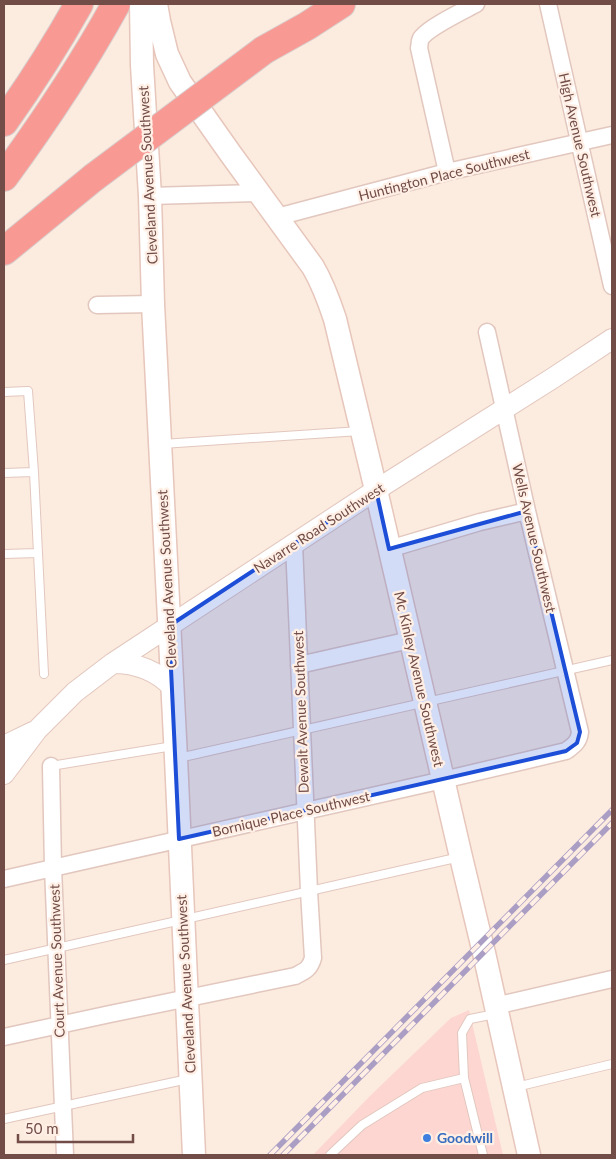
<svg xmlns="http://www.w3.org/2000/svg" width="616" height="1159" font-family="Lato,sans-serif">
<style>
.commercial{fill:#fdd6d2}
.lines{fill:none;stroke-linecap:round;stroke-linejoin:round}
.service-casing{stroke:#e2c7be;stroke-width:10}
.minor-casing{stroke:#e2c7be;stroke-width:19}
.tertiary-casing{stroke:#e2c7be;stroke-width:22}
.secondary-casing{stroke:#e7c6bb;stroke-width:25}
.motorway-casing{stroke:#d8cdcb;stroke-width:30}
.service{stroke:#fff;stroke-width:8}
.minor{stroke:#fff;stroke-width:16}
.tertiary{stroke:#fff;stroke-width:20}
.secondary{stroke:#fff;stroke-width:22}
.motorway{stroke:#f89994;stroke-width:28}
.rail-casing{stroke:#ab9ec4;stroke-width:5.5}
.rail{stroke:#ffefe5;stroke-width:4;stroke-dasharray:11;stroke-linecap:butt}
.motorway-bridge-casing{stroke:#d8cdcb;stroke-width:30;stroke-linecap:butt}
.motorway-bridge{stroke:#f89994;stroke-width:28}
.marked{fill:#1d4ed8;fill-opacity:0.2;stroke:#1d4ed8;stroke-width:4;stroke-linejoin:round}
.shop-dot{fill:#3f7fe0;stroke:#ffefe5;stroke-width:2}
.labels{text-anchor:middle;stroke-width:4.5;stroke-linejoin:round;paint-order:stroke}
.street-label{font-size:14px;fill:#724d47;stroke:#ffefe5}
.shop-label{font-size:14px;font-weight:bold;fill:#366cbe;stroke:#ffefe5;text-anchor:start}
</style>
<rect width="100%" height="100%" fill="#fcebdf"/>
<path class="commercial" d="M469 1010 503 1155H313L370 1096 451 1018Z"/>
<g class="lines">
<g class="service-casing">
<path id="service" d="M4 392 28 391 34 472 44 674
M162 444 360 431
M4 473 34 472
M4 554 38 553
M178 758 192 755C332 723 472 691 612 660
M51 766 173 746
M4 960 460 857
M516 1087 612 1064
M4 1119 188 1079
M330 1155 362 1125 422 1088 464 1078
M483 1155 464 1078 462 1033 470 1019 495 1014"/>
</g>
<g class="minor-casing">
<path id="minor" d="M548 4 612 286
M447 172 419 48C420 44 419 40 422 37 431 26 463 11 476 4
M150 196 258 193
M277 217 447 172 612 135
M97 305 153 304
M389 549 480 522 527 511
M299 665 410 640
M51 766 53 868 65 1155
M4 879 443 780 566 751C574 745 579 742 580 732L527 511 487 332
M495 1006 612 979
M4 1037 110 1014 295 976C305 971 310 969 313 958L309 891 294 544"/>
</g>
<g class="tertiary-casing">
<path id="tertiary" d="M113 663C136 663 156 670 172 687
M4 746 33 732
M4 774 37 730 75 692 113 663 376 490 553 378 612 339"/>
</g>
<g class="secondary-casing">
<path id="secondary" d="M141 4 142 65 150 196 153 304 176 758 194 1155
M156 4 159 21 167 54 180 82 230 153 313 267C323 284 329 301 335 319L376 490 461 857 484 953 529 1155"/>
</g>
<g class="motorway-casing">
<path id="motorway" d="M264 50 307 26 341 4
M4 122C31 84 56 45 79 4
M4 177C45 121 83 64 116 4
M4 251 93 178"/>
</g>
<use href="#service" class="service"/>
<use href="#minor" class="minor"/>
<use href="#tertiary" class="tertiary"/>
<use href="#secondary" class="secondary"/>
<use href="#motorway" class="motorway"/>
<g class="rail-casing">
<path id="rail" d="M270 1155 612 810
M283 1155 612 823"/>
</g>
<use href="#rail" class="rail"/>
<g class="motorway-bridge-casing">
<path id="motorway-bridge" d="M93 178 264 50"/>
</g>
<use href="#motorway-bridge" class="motorway-bridge"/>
</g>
<path class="marked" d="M376 490 389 549 527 511 580 732 577 743 566 751 179 839 169 626Z"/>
<circle class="shop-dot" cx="427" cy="1138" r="5"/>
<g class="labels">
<g class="street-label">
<text transform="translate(580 145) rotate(77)" y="5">High Avenue Southwest</text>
<text transform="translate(148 175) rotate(-93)" y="5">Cleveland Avenue Southwest</text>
<text transform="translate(444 175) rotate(-14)" y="5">Huntington Place Southwest</text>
<text transform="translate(319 528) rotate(-33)" y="5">Navarre Road Southwest</text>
<text transform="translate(534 538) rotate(77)" y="5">Wells Avenue Southwest</text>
<text transform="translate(167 579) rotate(-93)" y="5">Cleveland Avenue Southwest</text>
<text transform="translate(419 679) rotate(77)" y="5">Mc Kinley Avenue Southwest</text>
<text transform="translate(301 712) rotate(-92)" y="5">Dewalt Avenue Southwest</text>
<text transform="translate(291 814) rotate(-13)" y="5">Bornique Place Southwest</text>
<text transform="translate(57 961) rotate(-92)" y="5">Court Avenue Southwest</text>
<text transform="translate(186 984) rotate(-93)" y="5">Cleveland Avenue Southwest</text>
</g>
<g class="shop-label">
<text x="437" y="1143">Goodwill</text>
</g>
</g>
<rect width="616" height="1159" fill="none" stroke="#724d47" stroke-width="10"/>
<path d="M18 1134v8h115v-8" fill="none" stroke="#724d47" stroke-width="2.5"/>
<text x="25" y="1134" font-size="15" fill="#724d47" stroke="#ffefe5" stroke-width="4" paint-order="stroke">50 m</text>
</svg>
